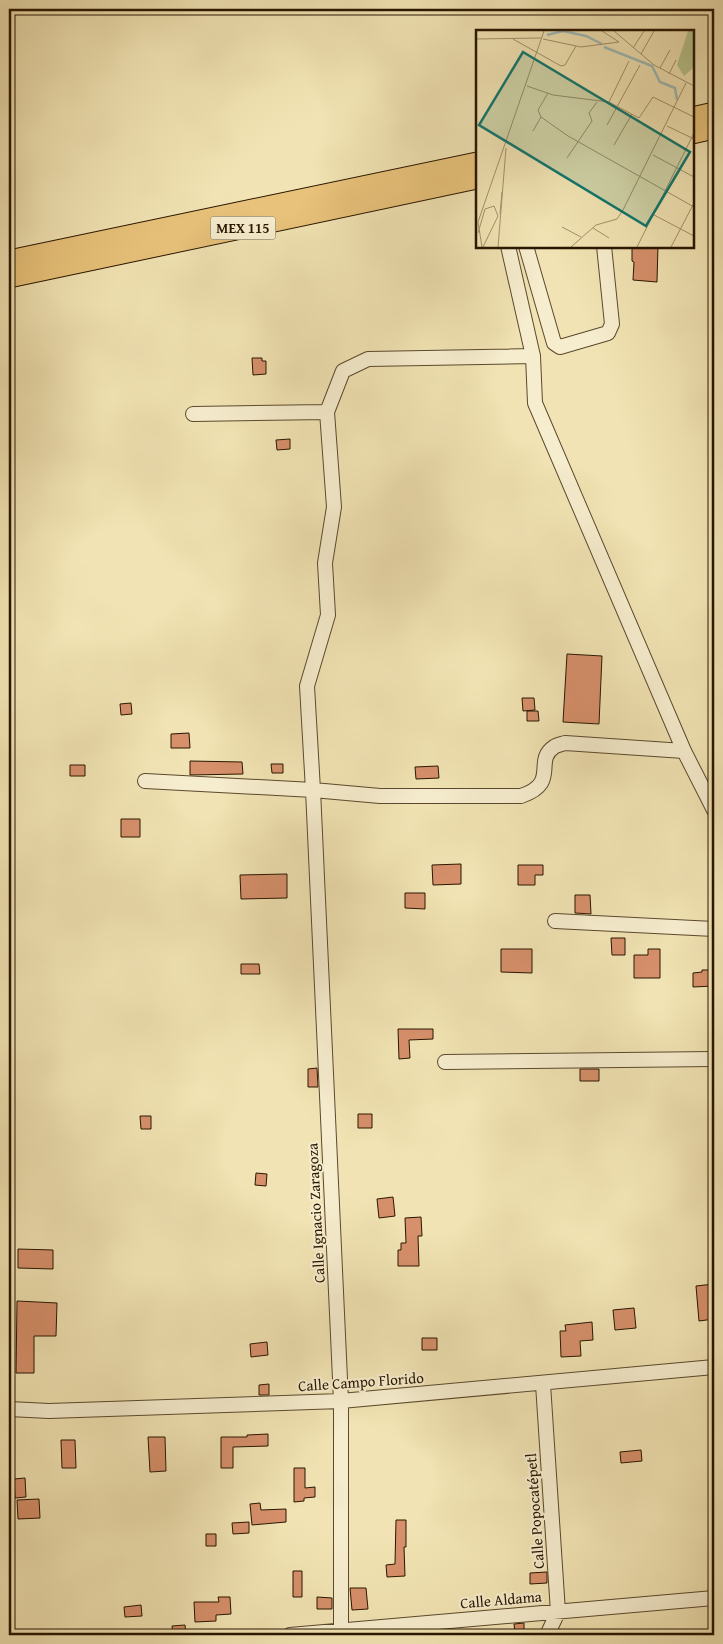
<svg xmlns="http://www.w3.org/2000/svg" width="723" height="1644" font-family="'Gentium Book Plus',serif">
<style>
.building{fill:#d6906b;stroke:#291600}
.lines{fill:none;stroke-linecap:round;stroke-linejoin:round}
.minor-casing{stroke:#5b492d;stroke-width:16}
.major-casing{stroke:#291600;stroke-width:21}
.minor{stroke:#f6edce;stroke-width:14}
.major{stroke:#e8c27a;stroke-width:19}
.labels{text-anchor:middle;stroke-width:4;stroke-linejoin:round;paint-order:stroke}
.shield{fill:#f6edce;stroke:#66563e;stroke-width:1}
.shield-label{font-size:14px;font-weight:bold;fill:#291600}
.street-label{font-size:15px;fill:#291600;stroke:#f6edce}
.inset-river{fill:none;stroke:#9fbbb7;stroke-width:2.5}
.inset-road{fill:none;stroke:#a1916b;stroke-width:1}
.view{fill:#0f766e;fill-opacity:0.15;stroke:#0f766e;stroke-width:2.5}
.inset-edge{fill:none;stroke:#291600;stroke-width:2.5}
</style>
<rect width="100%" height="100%" fill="#f1e3b3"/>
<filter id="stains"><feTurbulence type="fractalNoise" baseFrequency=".004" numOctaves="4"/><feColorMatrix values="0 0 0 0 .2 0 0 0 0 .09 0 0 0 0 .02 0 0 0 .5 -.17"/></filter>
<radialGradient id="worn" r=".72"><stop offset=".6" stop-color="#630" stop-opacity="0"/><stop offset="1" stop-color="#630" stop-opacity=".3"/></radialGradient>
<path class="building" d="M632 246H658L657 282 633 280 634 262 632 261Z
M252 358H262V361H266V374L253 375Z
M290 439V449L277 450 276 440Z
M567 654 602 656 599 724 563 722Z
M522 698H534L535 710 523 711Z
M131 703 132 714 121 715 120 704Z
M527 711H538L539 721H527Z
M189 733 190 748H171V734Z
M190 761 242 762 243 774 190 775Z
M271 764H283V773H272Z
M70 765H85V776H70Z
M438 766 439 778 416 779 415 767Z
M121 819H140V837H121Z
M461 864V884L433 885 432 865Z
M518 865H543V875H535V885H518Z
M287 874V898L241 899 240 875Z
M405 893H425V909L405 908Z
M575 895H590L591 914 575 913Z
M611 938H625V955H612Z
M501 949H532V973L501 972Z
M648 949H660V978H634V955H648Z
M241 964H259L260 974H241Z
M702 970H714V986L693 987V973L702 972Z
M398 1029H433V1039L409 1040 410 1058 399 1059Z
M317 1068 318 1087H308V1069Z
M580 1069H599V1081H580Z
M358 1114H372V1128H358Z
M140 1116H151V1129H141Z
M256 1173 267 1174 266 1186 255 1185Z
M393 1197 395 1216 379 1218 377 1199Z
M421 1217 422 1236H418L419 1266H398V1250H401V1243H406L405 1218Z
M18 1249 53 1250V1269L18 1268Z
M714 1284V1319L699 1321 696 1286Z
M17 1301 57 1303 56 1336H34V1373H16Z
M634 1308 636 1328 615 1330 613 1310Z
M592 1322 593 1340 580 1341 581 1356 561 1357 560 1331H566L565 1325Z
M422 1338H437V1350H422Z
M267 1342 268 1355 251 1357 250 1344Z
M269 1384V1395H259V1385Z
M268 1434V1446L233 1447V1468H221V1437H247V1435Z
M148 1437H165L166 1471 150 1472Z
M61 1440H75L76 1468H62Z
M641 1450 642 1461 621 1463 620 1452Z
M294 1468H305V1488L315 1487V1497L304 1498V1501L294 1502Z
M25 1478 26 1497 15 1498 14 1479Z
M39 1499 40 1518 18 1519 17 1500Z
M260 1503 261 1510 286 1509V1522L252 1525 250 1504Z
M396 1520H406V1547H404L405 1576 387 1577 386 1565 395 1564Z
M249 1522V1533L233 1534 232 1523Z
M206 1534H216V1546H206Z
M293 1571H302V1597H293Z
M547 1572V1583L530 1584V1573Z
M350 1588H366L368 1609 352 1610Z
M218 1597H230L231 1614 216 1615V1621L195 1622 194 1602H219Z
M317 1597 332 1598V1609H317Z
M141 1605 142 1616 125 1617 124 1607Z
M524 1623V1632L515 1633 514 1624Z
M185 1625 186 1635H173L172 1626Z"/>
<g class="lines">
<g class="minor-casing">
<path id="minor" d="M508 246 533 356 535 403 684 751 714 810
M526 246 554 343 560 347 608 333 612 324 604 246
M193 414 327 412
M145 781 313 790 380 796H521C560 783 533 761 554 747 557 745 562 744 565 743L684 751
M555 921 714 929
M445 1062 714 1059
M543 1384 558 1612 549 1631V1635
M9 1409 49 1411 341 1401 714 1367
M290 1635 714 1598
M341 1635V1401L313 790 307 686 328 615 325 563 334 507 327 412 343 371 368 359 533 356"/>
</g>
<g class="major-casing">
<path id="major" d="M692 117 714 112
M692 134 714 129
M9 260 477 162
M9 278 477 179"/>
</g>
<use href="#minor" class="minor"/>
<use href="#major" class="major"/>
</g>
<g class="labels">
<rect class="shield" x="210.5" y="216.5" width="65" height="23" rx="4"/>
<g class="shield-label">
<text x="243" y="233">MEX 115</text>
</g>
<g class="street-label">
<text transform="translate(316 1213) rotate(-93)" y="5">Calle Ignacio Zaragoza</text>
<text transform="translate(361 1382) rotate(-4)" y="5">Calle Campo Florido</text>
<text transform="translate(535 1511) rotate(-94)" y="5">Calle Popocatépetl</text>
<text transform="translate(501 1600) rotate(-5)" y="5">Calle Aldama</text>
</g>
</g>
<g transform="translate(476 30)">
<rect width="218" height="218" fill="#f1e3b3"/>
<path d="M212 1H217V38L208 46 201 35Z" fill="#b7c48e"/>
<path class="inset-river" d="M71 5 87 1 110 6 126 14M128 17 176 36 184 52 199 58 201 70"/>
<path class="inset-road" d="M126 1 143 12M138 1 178 35 218 56M0 9 65 8M37 9 85 36 89 35 100 16M67 9 105 17 143 12M157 18 168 1M165 24 178 1M184 38 194 20M193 44 200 30M51 56 77 65 133 72 163 88 177 67 218 87M72 63 62 80 65 87 92 106 218 177M133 72 153 31M131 95 164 35M191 96 218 109M57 101 65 87M138 115 156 84M177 125 218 147M91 128 116 91 113 83 121 72M24 184 26 162M178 185 218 206M86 197 105 207M117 198 133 208M2 203 9 179 18 176 22 186 7 217M6 217 2 192 68 1M22 217 30 118M95 217 120 195 141 189 147 180 210 53M161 217 218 103M195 217 218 173"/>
<path class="view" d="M47 22 214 122 170 196 3 95Z"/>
<rect width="218" height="218" class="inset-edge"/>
</g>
<rect width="723" height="1644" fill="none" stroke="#f1e3b3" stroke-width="30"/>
<rect x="10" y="10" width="703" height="1624" fill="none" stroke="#291600" stroke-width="2.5"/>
<rect x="15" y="15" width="693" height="1614" fill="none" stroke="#291600"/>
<rect width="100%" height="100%" filter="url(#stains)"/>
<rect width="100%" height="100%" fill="url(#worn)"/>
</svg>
